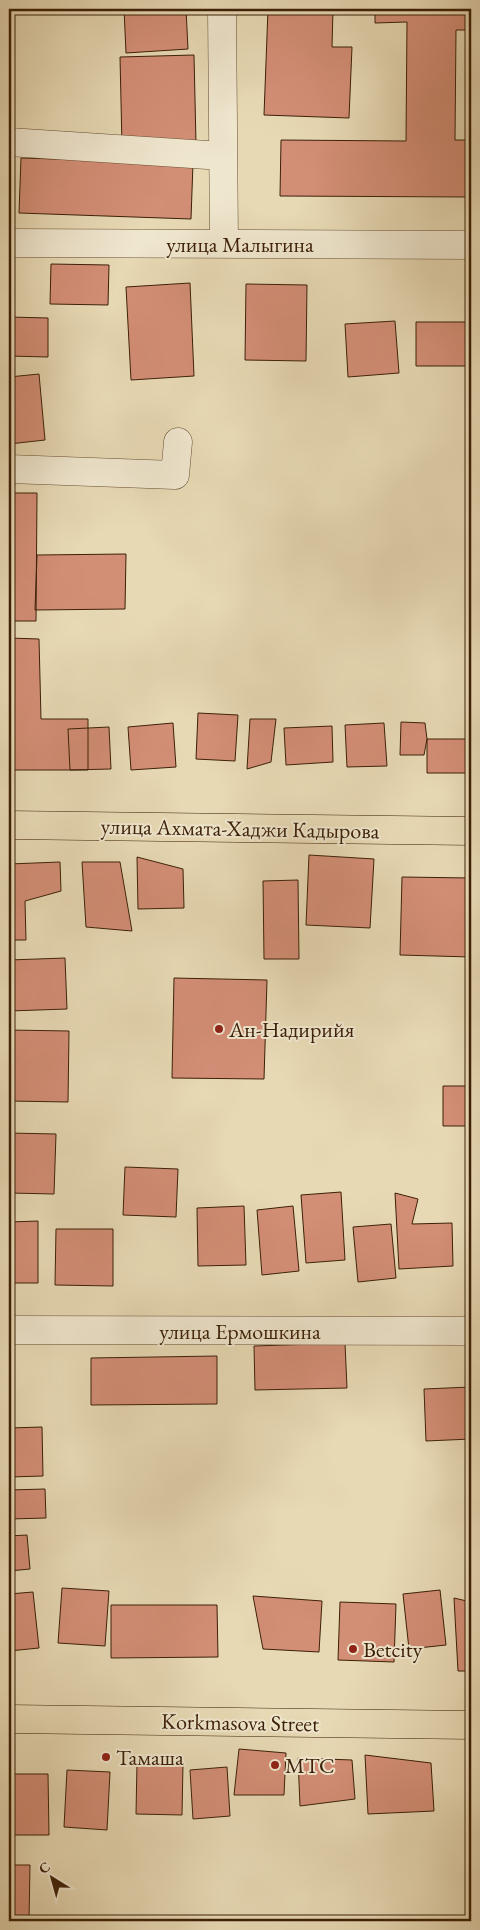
<svg xmlns="http://www.w3.org/2000/svg" width="480" height="1930" font-family="'EB Garamond',serif">
<style>
.building{fill:#d38e76;stroke:#3c2007}
.lines{fill:none;stroke-linecap:round;stroke-linejoin:round}
.minor-casing{stroke:#674e32;stroke-width:29}
.major-casing{stroke:#3c2007;stroke-width:29}
.minor{stroke:#efe6ce;stroke-width:28}
.major{stroke:#e7d9b4;stroke-width:28}
.poi-dot{fill:#8f2418;stroke:#efe6ce;stroke-width:2}
.labels{text-anchor:middle;stroke-width:4;stroke-linejoin:round;paint-order:stroke}
.street-label{font-size:22px;fill:#3c2007;stroke:#efe6ce}
.poi-label{font-size:22px;fill:#3c2007;stroke:#efe6ce;text-anchor:start}
</style>
<rect width="100%" height="100%" fill="#e7d9b4"/>
<filter id="stains"><feTurbulence type="fractalNoise" baseFrequency=".004" numOctaves="4"/><feColorMatrix values="0 0 0 0 .2 0 0 0 0 .09 0 0 0 0 .02 0 0 0 .5 -.17"/></filter>
<radialGradient id="worn" r=".72"><stop offset=".6" stop-color="#630" stop-opacity="0"/><stop offset="1" stop-color="#630" stop-opacity=".3"/></radialGradient>
<path class="building" d="M124 9H186L188 49 126 53Z
M268 9H333L332 47H352L349 118 264 115Z
M375 9H471V30H456L455 140H471V197L280 196 281 140 406 141 407 22 375 23Z
M194 55 196 144 122 146 120 57Z
M21 158 193 163 191 219 19 213Z
M51 264 109 265 108 305 50 304Z
M190 283 194 376 131 380 126 287Z
M246 284 307 285 306 361 245 360Z
M9 317 48 318V357L9 356Z
M395 321 399 373 348 377 345 324Z
M416 322H471V366H416Z
M39 374 45 440 9 444V377Z
M9 493H37L36 621H9Z
M126 554 125 609 35 610 37 555Z
M9 638 39 639 41 719H88V770H9Z
M198 713 238 715 235 761 196 759Z
M250 719H276L271 762 247 769Z
M401 722 425 723 427 739 424 755H400Z
M173 723 176 767 131 770 128 727Z
M384 723 387 766 347 767 345 725Z
M332 726 333 762 286 765 284 728Z
M109 727 111 769 70 770 68 729Z
M427 739H471V773H427Z
M309 855 374 859 370 928 306 925Z
M137 857 183 869 184 908 138 909Z
M60 862 61 891 25 901 26 940H9V864Z
M82 862H120L132 931 86 927Z
M402 877 471 878V957L400 955Z
M298 880 299 959H264L263 881Z
M65 958 67 1009 9 1011V960Z
M174 978 267 980 264 1079 172 1078Z
M9 1030 69 1031 68 1102 9 1101Z
M443 1086H471V1126H443Z
M9 1133 56 1134 54 1194 9 1193Z
M125 1167 178 1169 176 1217 123 1215Z
M341 1192 345 1260 306 1263 301 1195Z
M395 1193 418 1199 412 1224 452 1223 453 1266 399 1269Z
M469 1204H471V1260H469Z
M244 1206 246 1265 198 1266 197 1208Z
M293 1206 299 1271 262 1275 257 1210Z
M38 1221V1283H9V1222Z
M391 1224 396 1278 358 1282 353 1227Z
M56 1229H113V1286L55 1285Z
M345 1343 347 1388 255 1390 254 1346Z
M217 1356V1404L91 1405V1358Z
M471 1387V1439L426 1441 424 1389Z
M42 1427 43 1476 9 1477V1428Z
M45 1489 46 1518 9 1519V1490Z
M27 1535 30 1569 9 1571V1536Z
M62 1588 109 1591 105 1646 58 1643Z
M440 1590 446 1645 409 1649 403 1594Z
M33 1592 39 1648 9 1651V1594Z
M253 1596 322 1601 319 1652 263 1649Z
M454 1598 471 1602V1671H458Z
M340 1602 396 1604 394 1662 338 1660Z
M111 1605H217L218 1657 111 1658Z
M469 1748H471V1796H469Z
M239 1749 286 1753 284 1795H234Z
M365 1755 431 1763 434 1811 368 1814Z
M298 1758 352 1760 355 1799 300 1806Z
M137 1763 183 1764 182 1815 136 1814Z
M227 1767 230 1816 193 1819 190 1770Z
M67 1770 110 1772 107 1830 64 1827Z
M9 1774H48L49 1835H9Z
M9 1865H30L29 1921H9Z"/>
<g class="lines">
<g class="minor-casing">
<path id="minor" d="M222 9 224 243
M9 142 223 156
M9 243 471 245
M9 469 175 475 178 442
M9 1330 471 1331"/>
</g>
<g class="major-casing">
<path id="major" d="M9 825 471 831
M9 1719 471 1725"/>
</g>
<use href="#minor" class="minor"/>
<use href="#major" class="major"/>
</g>
<g class="poi-dot">
<circle cx="219" cy="1029" r="5"/>
<circle cx="353" cy="1649" r="5"/>
<circle cx="106" cy="1757" r="5"/>
<circle cx="275" cy="1765" r="5"/>
</g>
<g class="labels">
<g class="street-label">
<text x="240" y="252">улица Малыгина</text>
<text transform="translate(240 828) rotate(1)" y="8">улица Ахмата-Хаджи Кадырова</text>
<text x="240" y="1339">улица Ермошкина</text>
<text transform="translate(240 1722) rotate(1)" y="8">Korkmasova Street</text>
</g>
<g class="poi-label">
<text x="229" y="1037">Ан-Надирийя</text>
<text x="363" y="1657">Betcity</text>
<text x="116" y="1765">Тамаша</text>
<text x="285" y="1773">МТС</text>
</g>
</g>
<rect width="480" height="1930" fill="none" stroke="#e7d9b4" stroke-width="30"/>
<rect x="10" y="10" width="460" height="1910" fill="none" stroke="#3c2007" stroke-width="2.5"/>
<rect x="15" y="15" width="450" height="1900" fill="none" stroke="#3c2007"/>
<g transform="translate(52 1878) rotate(323)" stroke="#efe6ce" stroke-width="4" paint-order="stroke">
<path d="M0-4L9 19L0 12L-9 19Z" fill="#3c2007"/>
<text y="-8" font-size="14" font-weight="bold" text-anchor="middle" fill="#3c2007">С</text>
</g>
<rect width="100%" height="100%" filter="url(#stains)"/>
<rect width="100%" height="100%" fill="url(#worn)"/>
</svg>
